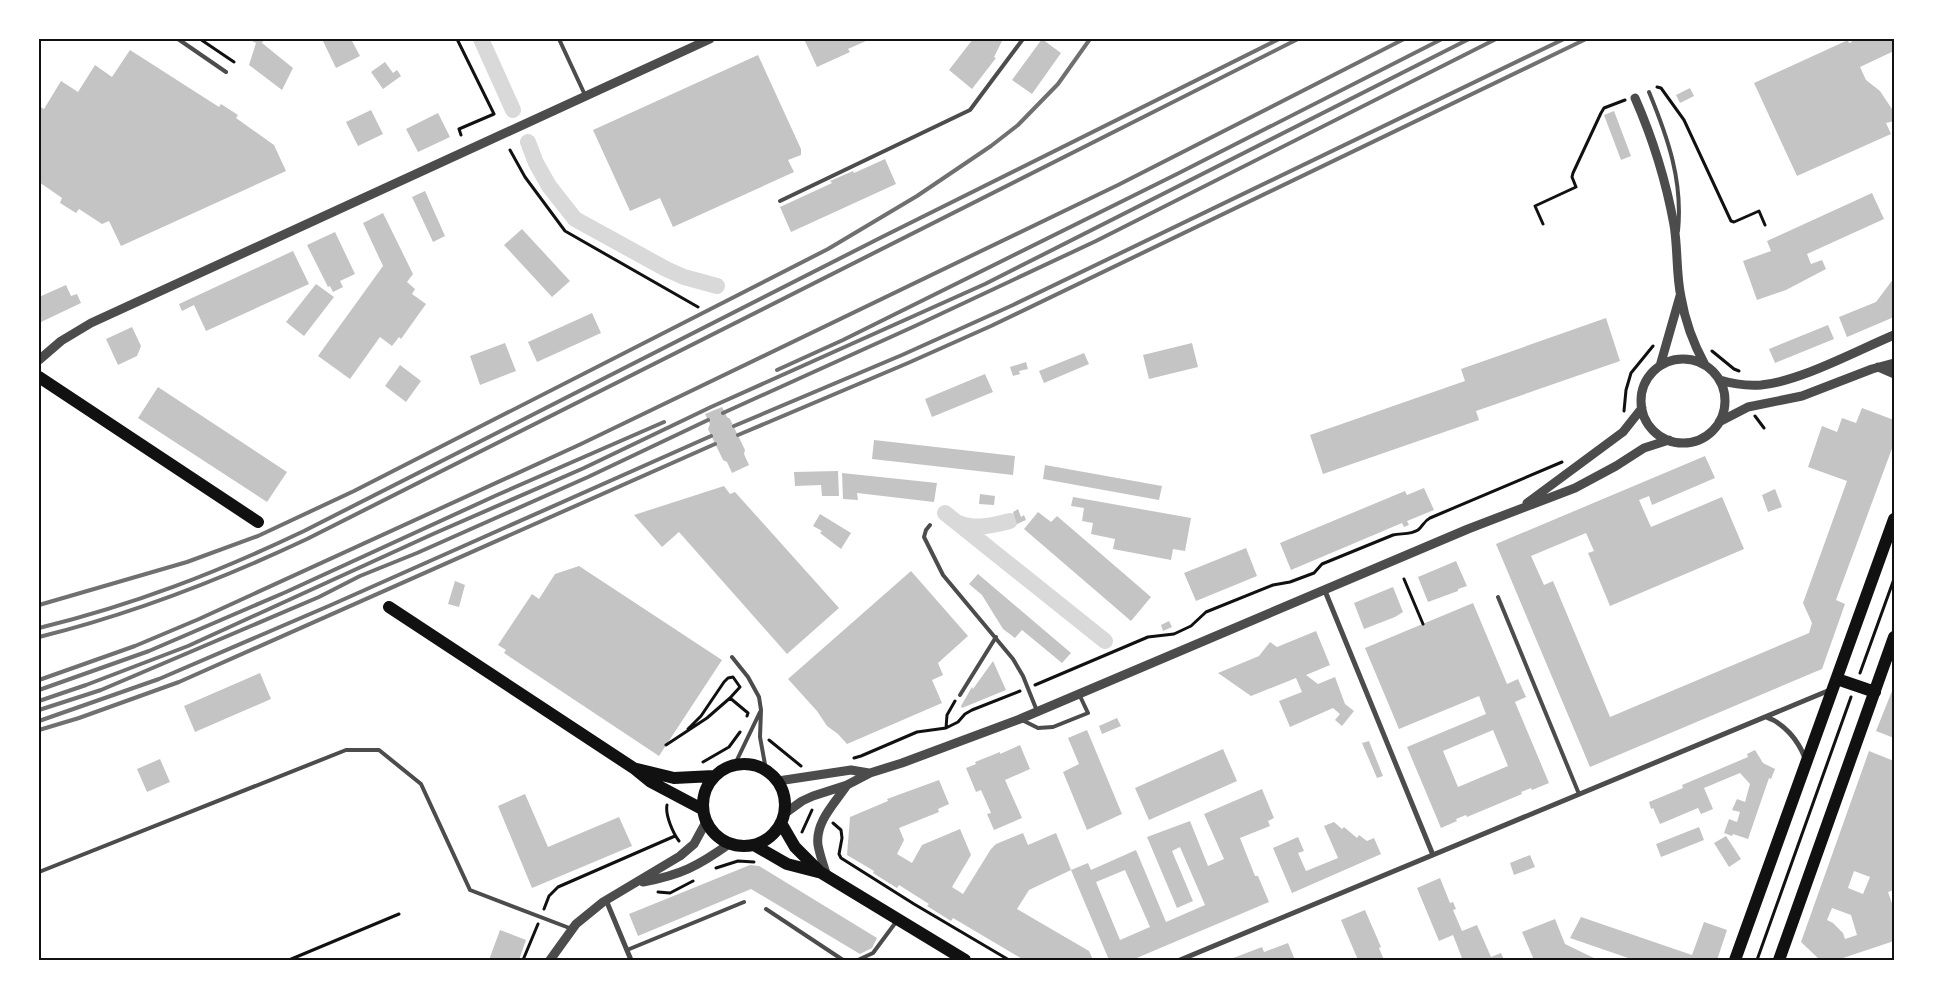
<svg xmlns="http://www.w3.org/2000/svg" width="1933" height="999" font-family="Ubuntu,sans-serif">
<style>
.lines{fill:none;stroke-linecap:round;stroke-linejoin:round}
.canal{stroke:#d9d9d9;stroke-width:16}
.building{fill:#c4c4c4;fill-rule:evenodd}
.path{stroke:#111;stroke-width:3}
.service{stroke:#4c4c4c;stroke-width:4}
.minor{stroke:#4c4c4c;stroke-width:5}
.tertiary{stroke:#4c4c4c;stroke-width:9}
.primary{stroke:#111;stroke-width:12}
.rail{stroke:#707070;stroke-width:4}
.neatline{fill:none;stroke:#111;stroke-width:2}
</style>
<rect width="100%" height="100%" fill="#fff"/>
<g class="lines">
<path class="canal" d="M481 39 513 110
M528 142 536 163 549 186 575 219 666 269 684 277 717 286
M945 513 1105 641
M959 523C975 530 994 525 1010 521"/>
</g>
<path class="building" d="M251 39H264L262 43 293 68 282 90 249 65 256 43 250 40Z
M322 39H351L360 56 336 68Z
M804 39H865L866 41 848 49 850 52 817 67Z
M973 39H1003L994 57 996 58 972 89 949 70Z
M1042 39 1061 53 1032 94 1012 80Z
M1850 39H1894V51L1860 67 1866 80 1880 91 1892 109 1894 121 1886 123 1891 134 1797 176 1754 83 1848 40 1849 43 1852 42Z
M130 50 219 107 221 104 238 115 236 118 274 145 286 171 121 246 109 221 102 224 79 209 76 213 60 203 62 198 39 182V106L44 109 61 81 78 92 95 65 112 77Z
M758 55 801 149V155L788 160 794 172 673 227 660 198 630 211 593 130Z
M385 62 393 73 397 70 401 76 383 89 371 72Z
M1690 88 1694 96 1680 103 1676 95Z
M371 110 383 134 358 146 346 122Z
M1614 111 1631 156 1621 160 1604 115Z
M438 113 450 137 418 152 406 129Z
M885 159 896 184 791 232 780 207 832 183 830 181 853 171 854 173Z
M425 191 445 236 433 242 412 197Z
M1872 193 1884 219 1807 254 1811 264 1822 260 1826 269 1786 290 1757 300 1743 261 1771 251 1767 241Z
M383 213 413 274 407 282 415 289 412 294 426 304 401 339 399 337 392 346 380 337 350 379 318 356 383 266 363 223Z
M522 229 570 281 552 297 504 245Z
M335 232 355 274 340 281 343 287 333 292 330 286 328 287 307 245Z
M293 251 309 284 206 331 194 305 182 311 179 304Z
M1894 278V317L1847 337 1839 317 1876 302Z
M316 284 334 297 304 336 286 322Z
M66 285 71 296 77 294 81 303 39 323V297Z
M592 313 601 333 537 362 528 342Z
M1606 318 1620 361 1476 411 1479 420 1323 474 1310 435 1465 381 1461 369Z
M1828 325 1834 339 1775 363 1769 349Z
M132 327 141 346 137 356 118 365 106 339Z
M505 343 516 371 480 385 470 356Z
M1192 343 1198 367 1149 379 1143 355Z
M1084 353 1089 364 1044 383 1039 371Z
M1026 362 1028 369 1019 371 1020 374 1013 376 1010 367Z
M400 365 421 381 406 402 385 386Z
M985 374 993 392 932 417 925 399Z
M158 387 287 472 267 502 138 418Z
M722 407 727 417 730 419 745 450 744 454 749 465 732 473 727 462 723 460 708 429 710 424 705 414Z
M1862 408 1894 420V443L1836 600 1845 604 1822 669 1590 767 1496 544 1705 456 1715 478 1652 505 1649 496 1639 500 1651 527 1722 497 1744 549 1610 606 1588 553 1594 551 1586 533 1531 556 1544 585 1553 581 1610 717 1809 633 1812 623 1803 603 1847 481 1808 467 1822 426 1837 432 1842 418 1856 423Z
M874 440 1015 456 1013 475 872 459Z
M1045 465 1162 486 1159 500 1043 479Z
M838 471 839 496H822L821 485 795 486 794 472Z
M842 473 937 483 934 502 857 493 858 500 843 499Z
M724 486 730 494 735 492 839 608 787 654 679 532 662 547 634 515Z
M1424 488 1434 510 1407 521 1409 525 1404 527 1402 523 1291 570 1280 543 1405 491 1407 495Z
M1775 489 1782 507 1768 512 1762 495Z
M980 494 995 496 994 505 979 504Z
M1073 497 1191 518 1185 551 1173 549 1171 560 1113 549 1115 539 1091 534 1093 523 1082 521 1084 508 1071 506Z
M1018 509 1021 517 1024 515 1026 520 1017 524 1013 512Z
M1038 512 1051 522 1057 516 1151 597 1131 621 1024 529Z
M820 514 851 533 841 549 820 533 822 531 813 526Z
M1246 548 1257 576 1196 601 1184 573Z
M1456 561 1467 586 1458 589V591L1428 602 1418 577Z
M579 566 722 660 659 756 504 653 506 650 498 645 532 594 539 599 555 574Z
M911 571 968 636 938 663 943 675 932 680 942 703 847 744 838 734 827 726 817 711 788 679Z
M978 574 1071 653 1062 663 1022 630 1015 638 1003 629 982 595 969 584Z
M455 581 465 585 459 607 448 604Z
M1393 587 1403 612 1395 617 1364 629 1354 603Z
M1473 603 1507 684 1518 679 1526 697 1515 702 1549 783 1532 790 1531 788 1521 792 1522 794 1467 817 1466 815 1456 819 1457 821 1441 828 1407 747 1486 714 1479 696 1399 729 1365 648ZM1493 730 1508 766 1458 787 1443 751Z
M1169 621 1172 627 1163 631 1161 625Z
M1316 631 1330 665 1306 675 1318 684 1335 677 1345 704 1354 711 1342 726 1335 720 1340 714 1333 708 1290 727 1279 701 1302 692 1296 678 1251 696 1218 673 1259 656 1270 642 1277 647Z
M993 661 1006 690 962 708 961 706 972 687 973 689Z
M260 673 271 699 195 732 184 706Z
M1894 686V738L1876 731Z
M1117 718 1121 726 1102 734 1099 726Z
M1087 730 1122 814 1087 830 1063 772 1079 764 1068 738Z
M1369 741 1383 776 1377 778 1362 743Z
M1020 745 1030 769 1005 780 1022 818 994 830 987 814 991 813 981 790 976 792 966 768 976 764 975 762 1000 752V754Z
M1223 749 1237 781 1149 820 1135 788Z
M1755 750 1763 763 1775 769 1771 779 1769 778 1748 839 1733 834 1732 836 1724 833 1729 819 1737 822 1740 812 1732 810 1737 799 1745 802 1750 784 1740 773 1704 788 1713 809 1701 814 1698 808 1660 824 1653 808 1651 809 1649 802 1683 788 1682 785 1748 757 1747 754Z
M1869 751 1894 761V890L1888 892 1894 909V941L1837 960H1820L1801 942ZM1854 871 1870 877 1863 894 1848 888ZM1832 908 1851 915 1857 935 1845 939 1843 933 1833 923 1827 920Z
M160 759 170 782 147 792 137 769Z
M939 780 949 804 938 809 939 812 899 828 904 840 897 854 912 863 922 845 960 829 971 855 952 887 963 894 991 849 996 844 1023 833 1028 845 1056 833 1071 870 1029 890 1017 909 1089 951 1093 960H1024L953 918 951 921 927 906 929 904 899 885 897 888 873 873 874 871 847 855 850 817 888 801 887 799Z
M1262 789 1274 818 1268 821 1270 826 1240 838 1255 876H1258L1269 902 1132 960H1109L1071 870 1088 863 1091 870 1136 850 1166 922 1205 905 1180 847 1172 851 1193 901 1177 908 1147 837 1190 821 1208 866 1224 859 1204 814ZM1125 870 1150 927 1120 940 1096 882Z
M525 794 548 847 619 817 632 846 532 888 498 806Z
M1334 822 1342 829 1344 827 1357 838 1359 835 1367 841 1374 838 1381 854 1292 893 1273 848 1298 837 1304 851 1298 853 1306 871 1338 858 1324 826Z
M1699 827 1704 840 1661 857 1656 844Z
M1726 836 1741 859 1729 867 1714 843Z
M1530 855 1535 867 1514 875 1510 863Z
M750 865 759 866 877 938 872 948 860 954 751 889 638 936 629 914Z
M1440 878 1450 903 1453 902 1456 909 1453 910 1462 931 1477 925 1491 957 1501 953 1504 960H1457L1462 958 1453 935 1439 941 1417 888Z
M1365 910 1381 947 1379 948 1384 960H1358L1341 920Z
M1581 917 1692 955 1704 922 1727 930 1717 960H1634L1570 938Z
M1555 919 1565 944 1598 960H1534L1522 932Z
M500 930 526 940 519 960H489Z
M1288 943 1295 960H1228L1262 947 1264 952Z"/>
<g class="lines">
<path class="path" d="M200 39 234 62
M457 39 494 114 459 129 461 135
M1657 87 1661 88 1684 120 1731 221 1734 222 1759 211 1765 225
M510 150 525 177 565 231 698 307
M1543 224 1535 206 1576 187 1572 177 1573 173 1601 113 1604 108 1625 100
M1712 351 1734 369 1739 371
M1624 411 1626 390 1631 373 1653 346
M1755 416 1764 428
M1404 579 1423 624
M1860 673 1894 579
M1035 685 1148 637 1174 634 1191 626 1206 612 1273 585 1290 582 1314 573 1322 564 1393 535C1401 533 1410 535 1418 530 1423 526 1424 521 1430 518L1562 462
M946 728 947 715 955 701
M688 729 701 716 724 682 728 678 733 677 740 687 730 698
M769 740 801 766
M666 745 707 718 730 698 748 713 747 716
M854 758 861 756 917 732 946 728 958 722 965 714 972 710 1020 691
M703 762 729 747 740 732
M667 805C665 815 673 833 679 841
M833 823 841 830 842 838 839 854 841 858 914 904 1009 960
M802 832 812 810
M716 868 738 861 754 862
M658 892 670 893 693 881
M544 909 549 896 558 887 675 836
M289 960 399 914
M523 960 538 924
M1757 960 1851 697"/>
<path class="service" d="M178 39 226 72
M559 39 585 95
M1649 92C1668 138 1683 181 1678 231
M780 201 970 110 1023 39
M930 525 926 530 924 537 943 575 1013 659 1023 676 1037 711
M1498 597 1579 794
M732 657 748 677 759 697 761 710 760 737 766 770
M960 695 996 637
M1022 720 1038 728 1053 727 1088 713 1079 694
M735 764 760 712
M39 872 346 750H379L421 784 470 890 572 929
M766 909 843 960
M627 950 744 902
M858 960 873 953 896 922"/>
<path class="minor" d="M1325 591 1433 855
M1766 717C1784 723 1798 740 1805 758
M606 900 631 960
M1180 960 1830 690"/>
<path class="tertiary" d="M1635 98C1653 139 1666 181 1674 225 1678 249 1676 274 1681 297 1685 321 1693 343 1705 365
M1641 401a42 42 0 1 1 84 0a42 42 0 1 1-84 0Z
M39 360 61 341 91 323 710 39
M1660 366 1680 296
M1878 367 1894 374
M1720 380C1733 384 1747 386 1761 385 1801 381 1856 351 1894 335
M1719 422 1748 407 1802 396 1872 369 1894 363
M1527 503 1623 432 1642 408
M778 781 851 770 869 773
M784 814 802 801 813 796 847 785 870 773 902 763 1020 719 1468 529 1575 488 1616 466 1644 448 1669 440
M827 877C824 866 820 856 818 845 815 822 835 803 847 785
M643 882C681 875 698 866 729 844
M550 960 576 924 603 902 680 856 694 844 706 822"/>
<path class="primary" d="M39 377 258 522
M389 607 635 769 651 782 702 809
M1837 679 1875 692
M703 805a41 41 0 1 1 82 0a41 41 0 1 1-82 0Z
M637 769 674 778 714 776
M781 823 795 847 820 872 965 960
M754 845 787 864 818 872
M1735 960 1894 519
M1779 960 1894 637"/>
<path class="rail" d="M777 370 843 340 1177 174 1442 39
M723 413 915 326 1096 241 1496 39
M734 426 902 355 1013 305 1564 39
M738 435 908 363 991 326 1586 39
M39 605 187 562 258 536 354 491 828 249 917 196 991 146 1018 125 1058 84 1090 39
M39 628C133 605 216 573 304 531L880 238 1279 39
M39 637C132 614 220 580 307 539L1298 39
M39 680 135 646 199 619 581 444 1118 185 1404 39
M39 690 149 651 286 592 497 495 664 422
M39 701 86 685 188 646 433 534 584 468 711 407 985 284 1469 39
M39 710 101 690 319 597 360 576 417 553 588 477 708 420
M39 721 159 679 331 605 711 436
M39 730 79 718 179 682 715 444"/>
</g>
<rect width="1933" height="999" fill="none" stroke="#ffffff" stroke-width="80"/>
<rect x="40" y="40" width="1853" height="919" class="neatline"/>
</svg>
